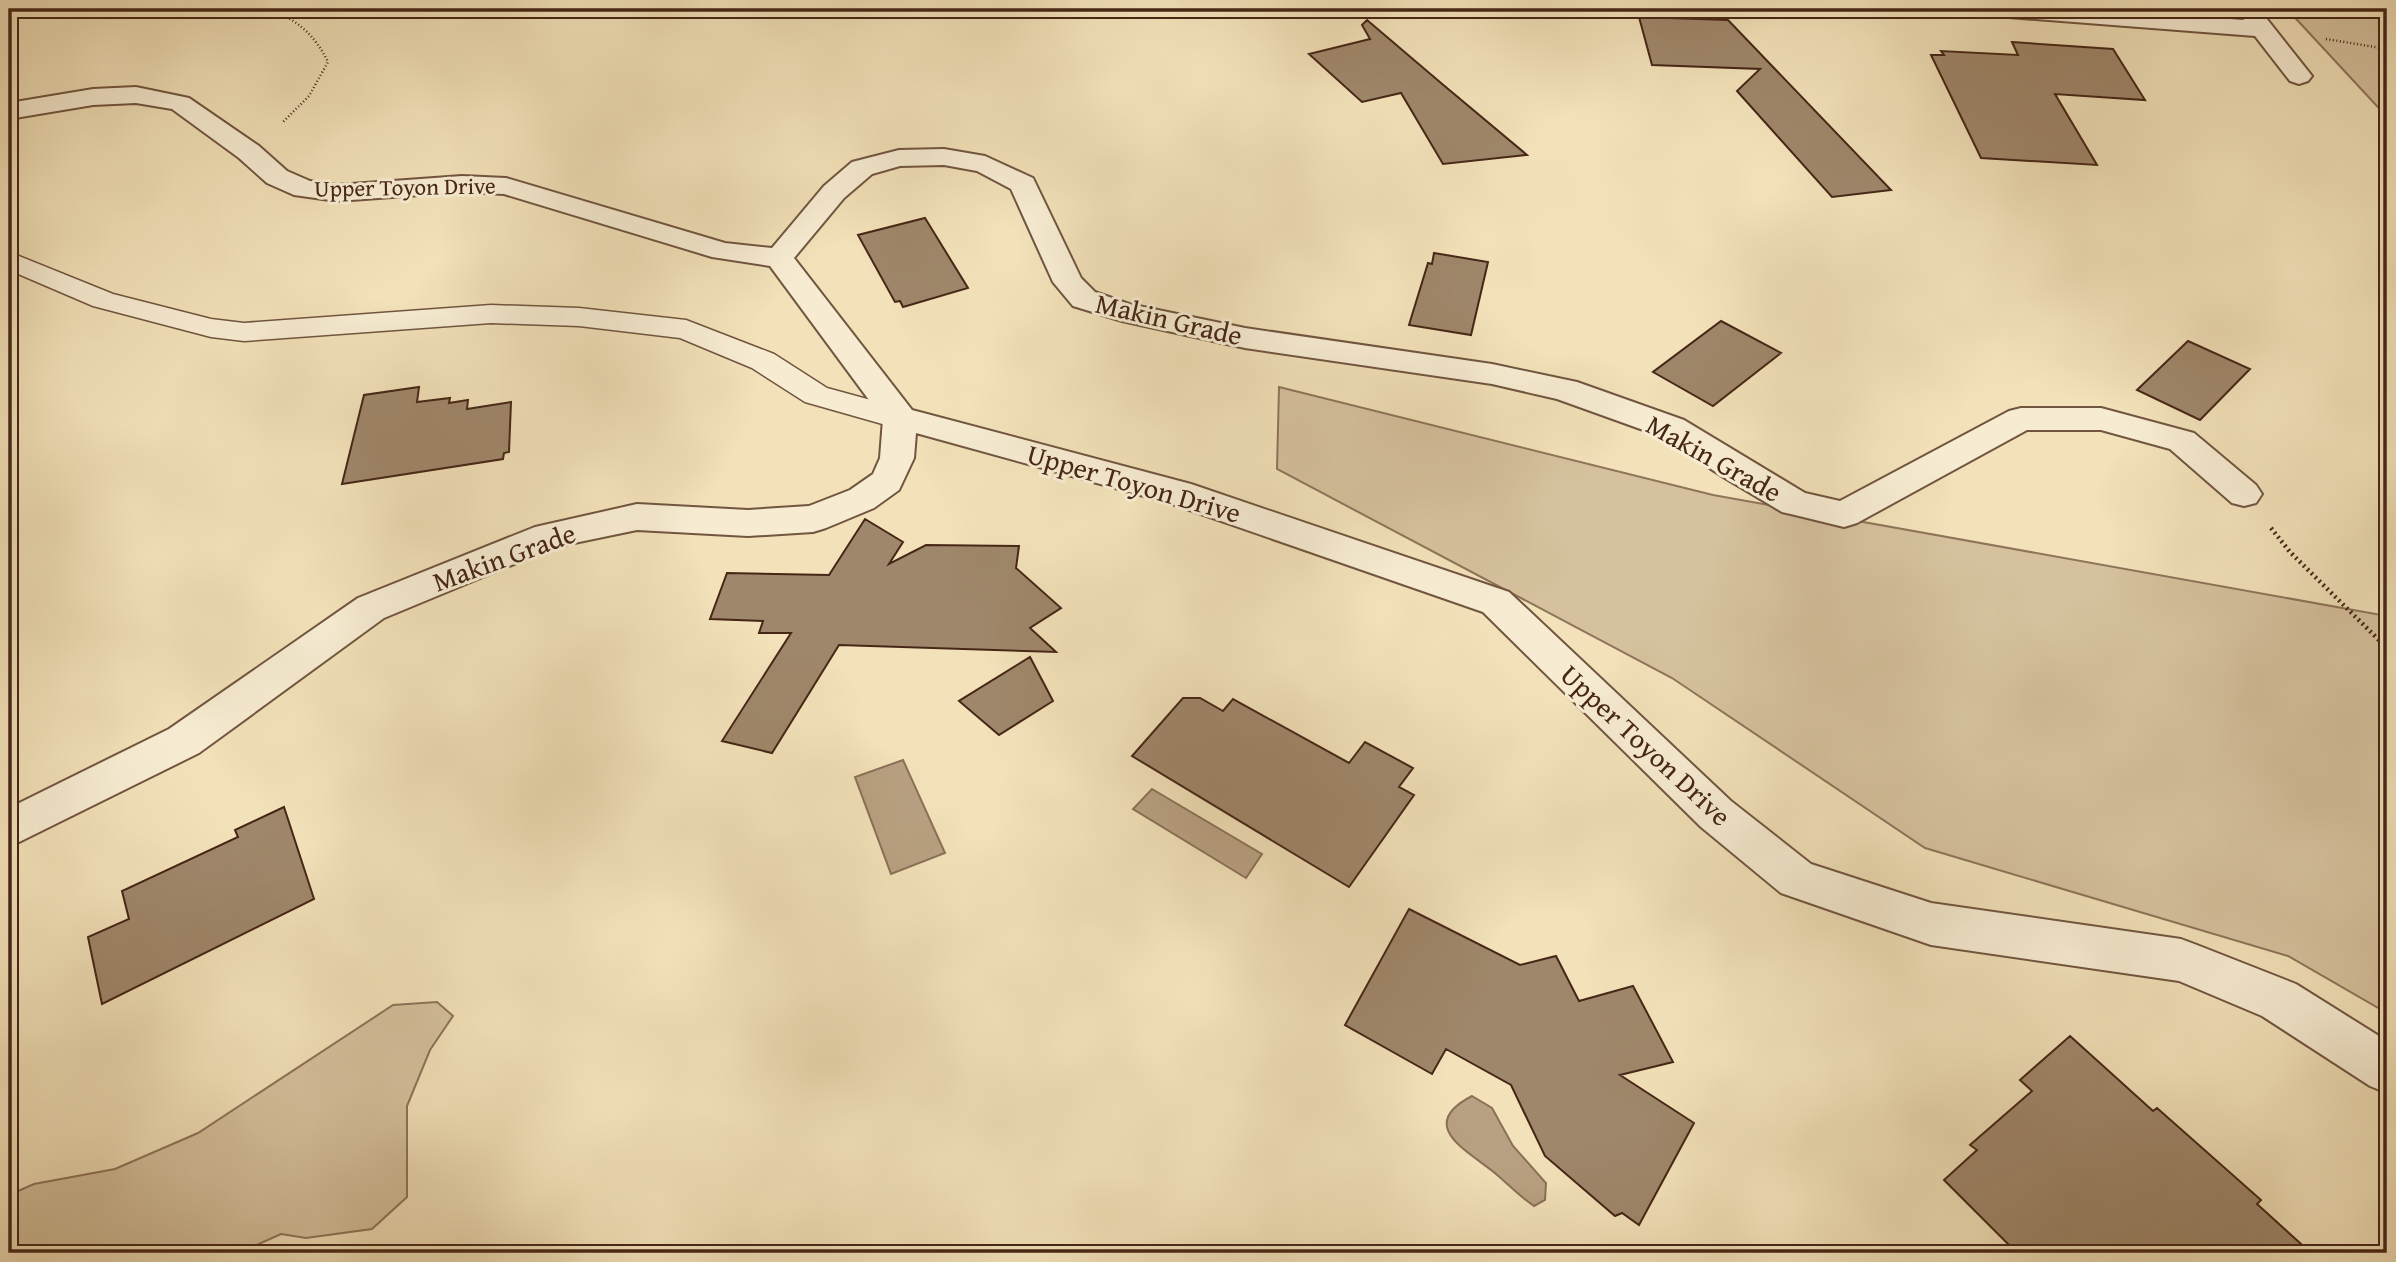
<svg xmlns="http://www.w3.org/2000/svg" width="2396" height="1262" font-family="'Gentium Book Plus',serif">
<style>
.green{fill:#d5c19d;stroke:#8e745a;stroke-width:2}
.water{fill:#b8a182;stroke:#8a7057;stroke-width:2}
.building{fill:#9f876b;stroke:#462616;stroke-width:2}
.lines{fill:none;stroke-linecap:round;stroke-linejoin:round}
.service-casing{stroke:#71553f;stroke-width:3}
.minor-casing{stroke:#71553f;stroke-width:4}
.path-far1{stroke:#462616;stroke-width:2.5;stroke-dasharray:1 2.5;stroke-linecap:butt}
.path{stroke:#462616;stroke-width:4.5;stroke-dasharray:2 3.5;stroke-linecap:butt}
.service{fill:#f7ecd2;fill-rule:evenodd}
.minor{fill:#f7ecd2;fill-rule:evenodd}
.labels{text-anchor:middle;stroke-width:6;stroke-linejoin:round;paint-order:stroke}
.far-street-label{font-size:23px;fill:#462616;stroke:#f7ecd2}
.street-label{font-size:28px;fill:#462616;stroke:#f7ecd2}
</style>
<rect width="100%" height="100%" fill="#f2e1b9"/>
<filter id="stains"><feTurbulence type="fractalNoise" baseFrequency=".00286" numOctaves="4"/><feColorMatrix values="0 0 0 0 .2 0 0 0 0 .09 0 0 0 0 .02 0 0 0 .5 -.17"/></filter>
<radialGradient id="worn" r=".72"><stop offset=".6" stop-color="#630" stop-opacity="0"/><stop offset="1" stop-color="#630" stop-opacity=".3"/></radialGradient>
<path class="green" d="M2287 9H2387V117Z
M1279 387 1713 495 2387 616V1013L2288 956 1925 848 1672 678 1277 469Z
M437 1002 453 1016 430 1050 407 1106V1197L372 1229 306 1238 281 1234 239 1253H9V1195L34 1184 115 1169 198 1133 393 1005Z"/>
<path class="water" d="M903 760 945 853 891 874 855 777Z
M1152 789 1262 854 1246 878 1133 809Z
M1472 1096 1492 1108 1513 1146 1546 1183 1545 1200 1534 1206C1519 1196 1509 1185 1496 1174 1470 1152 1414 1126 1472 1096Z"/>
<path class="building" d="M1639 17 1728 20 1891 190 1832 197 1737 91 1760 69 1652 65Z
M1367 20 1441 83 1527 155 1443 164 1401 93 1362 102 1309 54 1370 39 1362 25Z
M2012 42 2113 49 2145 100 2055 94 2097 165 1981 158 1931 55H1944L1941 51 2018 55Z
M925 218 968 288 903 307 900 301 895 302 858 235Z
M1434 253 1488 262 1471 335 1409 325 1428 263 1432 264Z
M1721 321 1781 353 1713 406 1653 372Z
M2188 341 2250 369 2200 420 2137 390Z
M419 387 417 402 450 398 449 403 468 400 467 409 511 402 509 452 504 453 503 459 342 484 364 395Z
M865 519 903 542 889 564 926 545 1019 546 1016 568 1061 608 1030 628 1056 652 839 645 772 753 722 741 791 633H759L763 621 710 619 727 573 829 575Z
M1030 657 1053 701 999 735 959 701Z
M1183 698H1200L1223 711 1233 699 1349 763 1365 742 1413 768 1399 787 1414 795 1349 887 1132 756Z
M284 807 314 899 102 1004 88 937 129 919 122 891 238 837 235 830Z
M1409 909 1520 965 1556 956 1579 1001 1633 986 1673 1062 1620 1075 1694 1123 1639 1225 1622 1213 1615 1216 1545 1156 1511 1085 1446 1049 1432 1074 1345 1025Z
M2070 1036 2153 1111 2157 1108 2261 1200 2257 1204 2311 1253H2017L1944 1180 1977 1150 1970 1145 2032 1091 2020 1080Z"/>
<g class="lines">
<g class="service-casing">
<path id="service" d="M9 252 113 294 211 319 244 323 491 305 579 308 686 320 774 354 827 388 911 411 916 418 911 425 900 429 805 402 752 368 680 338 579 326 491 323 244 341 211 337 93 306 9 270Z"/>
</g>
<g class="minor-casing">
<path id="minor" d="M1984 9H2087L2244 20 2235 9H2259L2312 76 2308 81 2299 84 2290 81 2255 36 1996 16 1988 14Z
M136 87 189 98 259 146 287 171 310 181 337 185 462 176 506 178 725 243 772 248 824 186 852 162 899 150 944 149 985 156 1033 178 1081 278 1095 292 1129 304 1245 328 1492 364 1577 382 1684 420 1805 493 1840 501 2009 411 2021 408H2101L2194 433 2256 485 2262 494 2256 503 2244 506 2232 503 2170 449 2101 430H2027L1857 523 1844 527 1795 515 1782 512 1725 478 1660 436 1557 399 1492 384 1245 348 1122 321 1073 306 1053 282 1011 189 977 171 944 165 900 166 872 174 844 198 794 258 912 410 1191 484 1509 592 1731 801 1811 864 1931 903 2181 939 2197 945 2296 984 2387 1041V1093L2370 1086 2262 1016 2179 981 1931 945 1781 893 1701 827 1483 612 1169 503 916 433 914 458 899 490 874 508 826 528 813 532 748 536 637 530 555 547 384 618 199 753 9 847V808L169 729 358 598 535 527 637 504 748 510 809 506 850 490 873 474 880 458 883 419 770 266 712 257 504 194 462 192 337 201 294 195 267 183 239 158 172 109 136 103 93 105 9 119V103L93 89Z"/>
</g>
<path class="path-far1" d="M267 9C296 18 315 35 328 62L309 96 282 123
M2326 39 2381 48 2387 46"/>
<path class="path" d="M2271 528 2290 552 2387 648"/>
<use href="#service" class="service"/>
<use href="#minor" class="minor"/>
</g>
<g class="labels">
<g class="far-street-label">
<text transform="translate(405 187) rotate(-1)" y="8">Upper Toyon Drive</text>
</g>
<g class="street-label">
<text transform="translate(1169 319) rotate(13)" y="10">Makin Grade</text>
<text transform="translate(1714 458) rotate(29)" y="10">Makin Grade</text>
<text transform="translate(1134 483) rotate(16)" y="10">Upper Toyon Drive</text>
<text transform="translate(504 557) rotate(-20)" y="10">Makin Grade</text>
<text transform="translate(1646 745) rotate(43)" y="10">Upper Toyon Drive</text>
</g>
</g>
<rect width="2396" height="1262" fill="none" stroke="#f2e1b9" stroke-width="35"/>
<rect x="10" y="10" width="2375" height="1241" fill="none" stroke="#462616" stroke-width="3.5"/>
<rect x="18" y="18" width="2361" height="1227" fill="none" stroke="#462616" stroke-width="2"/>
<rect width="100%" height="100%" filter="url(#stains)"/>
<rect width="100%" height="100%" fill="url(#worn)"/>
</svg>
